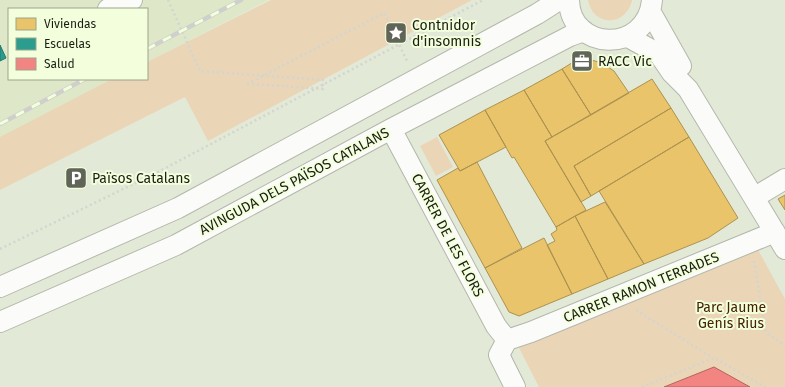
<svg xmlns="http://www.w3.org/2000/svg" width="785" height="387" font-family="'Fira Sans',sans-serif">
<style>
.built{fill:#dee8c9}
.green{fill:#ebd5b7}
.homes{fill:#e9c46a;stroke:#ab9250}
.schools{fill:#2a9d8f;stroke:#25776a}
.health{fill:#f28482;stroke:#b16560}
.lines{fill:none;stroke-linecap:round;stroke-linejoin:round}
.minor-casing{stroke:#b3b8aa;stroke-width:22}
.path{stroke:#d3d5ce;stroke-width:2.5;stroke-dasharray:2 3;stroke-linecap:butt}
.minor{stroke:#fbfcf9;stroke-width:20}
.rail-casing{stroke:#cfd0cb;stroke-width:4.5}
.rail{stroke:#f3fedc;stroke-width:3;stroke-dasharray:9;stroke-linecap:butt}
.path-bridge{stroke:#d3d5ce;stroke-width:2.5;stroke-dasharray:2 3;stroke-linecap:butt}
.labels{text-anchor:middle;stroke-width:4;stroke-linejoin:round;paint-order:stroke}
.poi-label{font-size:14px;fill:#1a1e12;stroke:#f3fedc;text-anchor:start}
.street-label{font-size:14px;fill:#1a1e12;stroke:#f3fedc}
.park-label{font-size:14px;fill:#432200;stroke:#f3fedc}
</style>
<rect width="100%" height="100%" fill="#e3e9d7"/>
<path class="built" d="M0 0H268L147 62V9H9V79H114L0 138Z"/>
<path class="green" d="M271 0H472L208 141 185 97 0 190V137L112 79H147V62Z
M588 0H632V1C625 27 593 27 588 0Z
M437 137 453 167 436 176 420 146Z
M756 246 785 299V387H750L714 367 664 387H539L517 344Z"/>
<path class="homes" d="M588 59 602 63 614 71 629 93 591 115 562 69 575 61Z
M562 69 591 115 552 137 524 90Z
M652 79 671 108 574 166 591 196 581 202 545 141Z
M524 90 552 137 545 141 586 210 556 227 514 157 512 158 485 110Z
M671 108 689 137 591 196 574 166Z
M485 110 506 147 460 171 439 135Z
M689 137 738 218 708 238 644 264 599 191Z
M477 162 522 248 485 268 437 180 458 168 460 171Z
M785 195V210L778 199Z
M605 202 644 264 608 279 575 216Z
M575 216 608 279 572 294 547 245 555 241 551 234 557 230 556 227Z
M544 238 572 294 519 316 509 312 485 268Z"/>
<path class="schools" d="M0 45 6 58 0 61Z"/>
<path class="health" d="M714 367 750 387H664Z"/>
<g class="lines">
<g class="minor-casing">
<path id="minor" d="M569 0C570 52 647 54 652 0
M108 9 132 0
M650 11 681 66
M628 37 659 54 672 73 688 89 785 249
M391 129 496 326 507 340
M755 197 785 179
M0 287 178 208 537 14 559 0
M0 322 176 245 391 129 570 36 584 31
M507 340 531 332 775 232
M507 340 499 355 515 387"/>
</g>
<path class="path" d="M247 84 384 13 408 63
M247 84 285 86
M0 249 158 172 483 0
M754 261 766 333 785 345
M636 310 713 358
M642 387 714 358 765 387"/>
<use href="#minor" class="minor"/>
<g class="rail-casing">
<path id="rail" d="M147 49 241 0
M0 124 85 79"/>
</g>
<use href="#rail" class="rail"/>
<path class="path-bridge" d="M168 0 200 71 323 80V89L285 86"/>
</g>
<defs>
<g id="sight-square" transform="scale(1.15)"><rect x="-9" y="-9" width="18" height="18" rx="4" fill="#606557" stroke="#f3fedc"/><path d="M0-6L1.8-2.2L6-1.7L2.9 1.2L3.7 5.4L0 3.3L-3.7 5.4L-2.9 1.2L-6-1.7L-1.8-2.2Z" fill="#fff"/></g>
<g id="office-square" transform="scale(1.15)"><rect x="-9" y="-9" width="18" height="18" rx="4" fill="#606557" stroke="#f3fedc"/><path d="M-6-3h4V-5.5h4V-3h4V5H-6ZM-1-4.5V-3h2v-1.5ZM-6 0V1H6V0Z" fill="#fff"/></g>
<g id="parking-square" transform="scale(1.15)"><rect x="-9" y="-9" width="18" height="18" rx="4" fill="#606557" stroke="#f3fedc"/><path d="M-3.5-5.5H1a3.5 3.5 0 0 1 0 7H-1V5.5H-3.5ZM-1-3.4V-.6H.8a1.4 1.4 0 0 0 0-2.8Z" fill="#fff"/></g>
</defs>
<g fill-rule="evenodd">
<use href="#sight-square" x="396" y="33"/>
<use href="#office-square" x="582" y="61"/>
<use href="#parking-square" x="76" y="178"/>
</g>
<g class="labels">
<g class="poi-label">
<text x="412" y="30">Contnidor<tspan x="412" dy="16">d'insomnis</tspan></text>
<text x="598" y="66">RACC Vic</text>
<text x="92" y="183">Països Catalans</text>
</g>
<g class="street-label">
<text transform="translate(294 181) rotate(-28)" y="5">AVINGUDA DELS PAÏSOS CATALANS</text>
<text transform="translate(448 235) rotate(62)" y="5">CARRER DE LES FLORS</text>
<text transform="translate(641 287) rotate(-22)" y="5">CARRER RAMON TERRADES</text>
</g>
<g class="park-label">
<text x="731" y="312">Parc Jaume<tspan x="731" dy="16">Genís Rius</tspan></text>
</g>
</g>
<rect x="8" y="8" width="140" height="72" fill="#f3fedc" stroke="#9ca48b"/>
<rect x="16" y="18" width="20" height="12" fill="#e9c46a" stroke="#9ca48b"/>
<text x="44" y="28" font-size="12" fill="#1a1e12">Viviendas</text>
<rect x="16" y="38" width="20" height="12" fill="#2a9d8f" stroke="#9ca48b"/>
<text x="44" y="48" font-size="12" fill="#1a1e12">Escuelas</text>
<rect x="16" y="58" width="20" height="12" fill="#f28482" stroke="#9ca48b"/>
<text x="44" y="68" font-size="12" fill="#1a1e12">Salud</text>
</svg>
